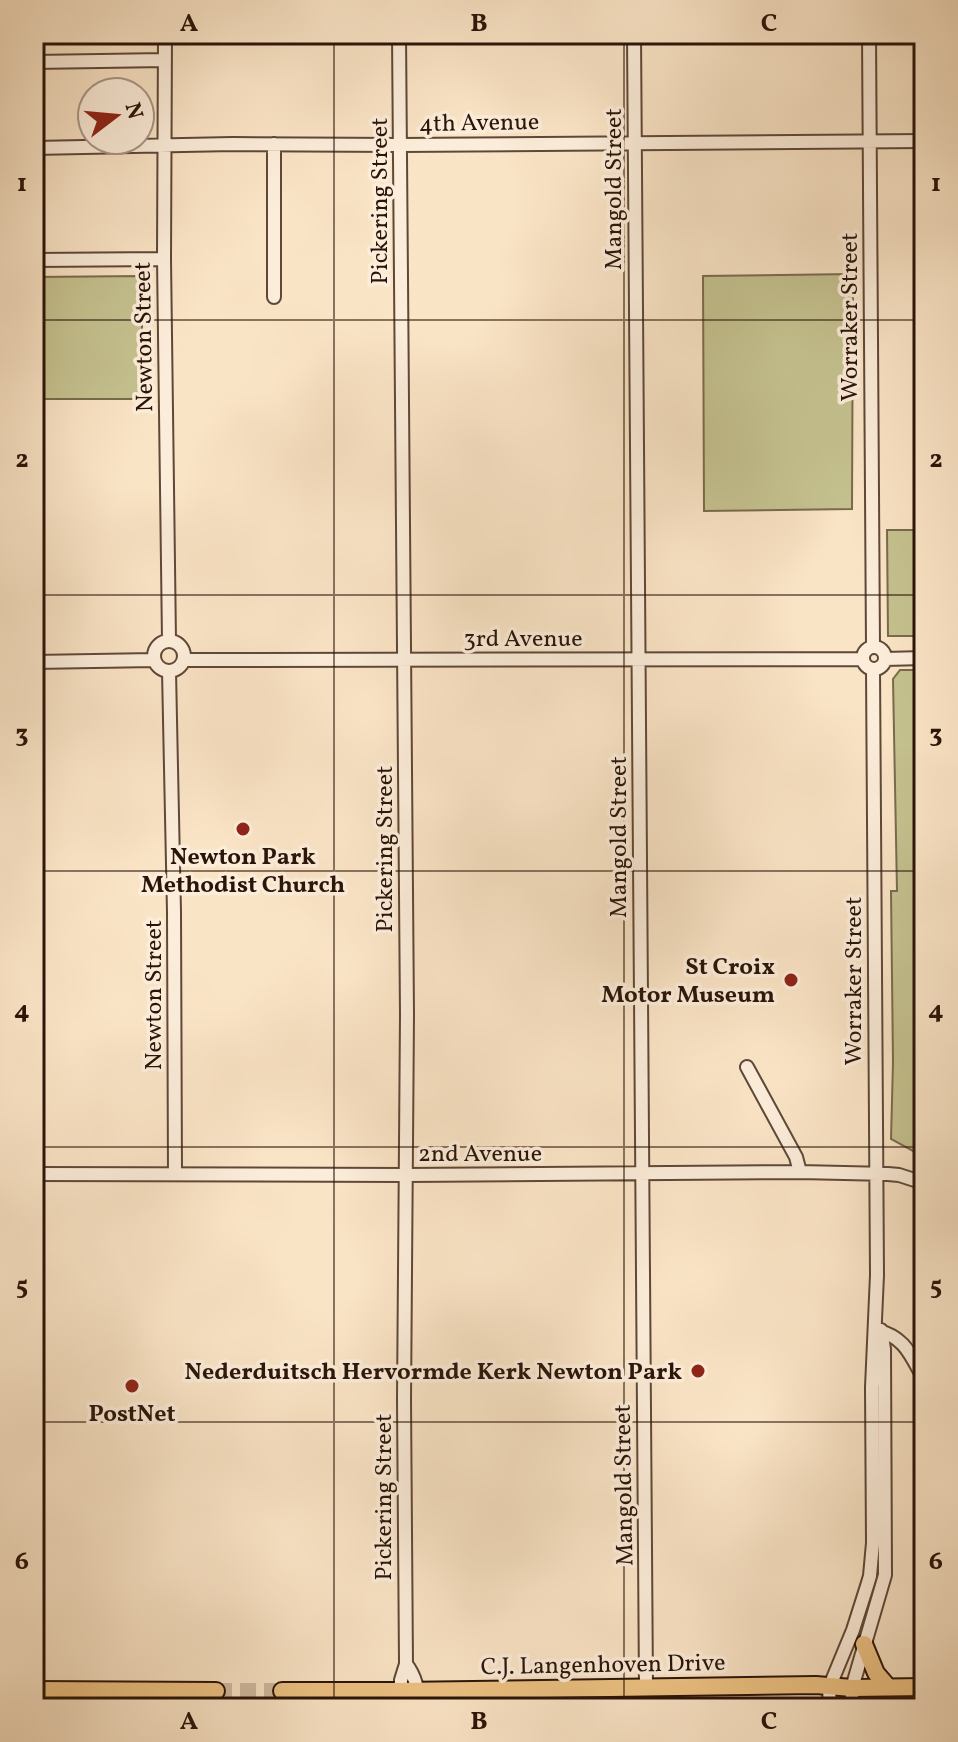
<svg xmlns="http://www.w3.org/2000/svg" width="958" height="1742" font-family="Vollkorn,serif">
<style>
.green{fill:#c5c290;stroke:#786b4c;stroke-width:2}
.lines{fill:none;stroke-linecap:round;stroke-linejoin:round}
.major-tunnel{stroke:#d0baa0;stroke-width:16;stroke-dasharray:16 8;stroke-linecap:butt}
.minor-casing{stroke:#5e4838;stroke-width:16}
.major-casing{stroke:#2a1409;stroke-width:20}
.minor{stroke:#fcedda;stroke-width:12}
.major{stroke:#edc283;stroke-width:16}
.grid{fill:none;stroke:#2a1409;stroke-width:2;stroke-opacity:0.55}
.poi-dot{fill:#8f2418;stroke:#fcedda;stroke-width:3}
.labels{text-anchor:middle;stroke-width:7;stroke-linejoin:round;paint-order:stroke}
.street-label{font-size:24px;fill:#2a1409;stroke:#fcedda}
.poi-label{font-size:24px;font-weight:bold;fill:#2a1409;stroke:#fcedda}
.neatline{fill:none;stroke:#2a1409;stroke-width:3}
.grid-label{font-size:26px;text-anchor:middle;font-weight:bold;fill:#2a1409}
</style>
<rect width="100%" height="100%" fill="#fae4c6"/>
<filter id="stains"><feTurbulence type="fractalNoise" baseFrequency=".0025" numOctaves="4"/><feColorMatrix values="0 0 0 0 .2 0 0 0 0 .09 0 0 0 0 .02 0 0 0 .5 -.17"/></filter>
<radialGradient id="worn" r=".72"><stop offset=".6" stop-color="#630" stop-opacity="0"/><stop offset="1" stop-color="#630" stop-opacity=".3"/></radialGradient>
<path class="green" d="M853 274 852 509 704 511 703 276Z
M142 276V399H34V277Z
M887 530H924V636H888Z
M900 670H924V1157L891 1139 893 1062 891 891H897L893 679Z"/>
<g class="lines">
<path class="major-tunnel" d="M216 1691H282"/>
<g class="minor-casing">
<path id="minor" d="M165 34 164 259 169 640
M399 34 407 1015 404 1400 406 1664 401 1680 400 1708
M634 34 646 1687
M869 34 873 647
M34 62 165 60
M274 144V297
M34 148 233 144 400 145 924 141
M34 260 164 259
M154 656a15 15 0 1 1 30 0a15 15 0 1 1-30 0Z
M863 658a11 11 0 1 1 22 0a11 11 0 1 1-22 0Z
M885 659 924 658
M184 660 863 659
M34 662 154 660
M169 671 174 912 175 1174
M747 1067 796 1157 800 1172
M34 1174 407 1175 800 1172 888 1174 899 1175 924 1183
M876 1330C905 1337 910 1354 924 1379
M406 1664C416 1677 419 1692 419 1708
M830 1708 829 1688 853 1630 867 1586 870 1576 873 1543 872 1387 877 1275 873 669
M852 1708V1688L885 1575 884 1349 881 1330"/>
</g>
<g class="major-casing">
<path id="major" d="M864 1644 876 1673 888 1687
M34 1690 216 1691
M282 1691H399L816 1685 852 1688 924 1687"/>
</g>
<use href="#minor" class="minor"/>
<use href="#major" class="major"/>
</g>
<path class="grid" d="M334 34V1708M624 34V1708M34 320H924M34 595H924M34 871H924M34 1147H924M34 1422H924"/>
<g class="poi-dot">
<circle cx="243" cy="829" r="8"/>
<circle cx="791" cy="980" r="8"/>
<circle cx="698" cy="1371" r="8"/>
<circle cx="132" cy="1386" r="8"/>
</g>
<g class="labels">
<g class="street-label">
<text transform="translate(479 122) rotate(-1)" y="8">4th Avenue</text>
<text transform="translate(613 189) rotate(-90)" y="8">Mangold Street</text>
<text transform="translate(379 201) rotate(-90)" y="8">Pickering Street</text>
<text transform="translate(849 317) rotate(-90)" y="8">Worraker Street</text>
<text transform="translate(143 337) rotate(-91)" y="8">Newton Street</text>
<text x="523" y="646">3rd Avenue</text>
<text transform="translate(618 837) rotate(-90)" y="8">Mangold Street</text>
<text transform="translate(384 849) rotate(-90)" y="8">Pickering Street</text>
<text transform="translate(853 981) rotate(-90)" y="8">Worraker Street</text>
<text transform="translate(153 995) rotate(-90)" y="8">Newton Street</text>
<text x="480" y="1161">2nd Avenue</text>
<text transform="translate(623 1485) rotate(-91)" y="8">Mangold Street</text>
<text transform="translate(383 1497) rotate(-90)" y="8">Pickering Street</text>
<text transform="translate(603 1664) rotate(-1)" y="8">C.J. Langenhoven Drive</text>
</g>
<g class="poi-label">
<text x="243" y="864">Newton Park<tspan x="243" dy="28">Methodist Church</tspan></text>
<text x="775" y="974" text-anchor="end">St Croix<tspan x="775" dy="28">Motor Museum</tspan></text>
<text x="682" y="1379" text-anchor="end">Nederduitsch Hervormde Kerk Newton Park</text>
<text x="132" y="1421">PostNet</text>
</g>
</g>
<rect width="958" height="1742" fill="none" stroke="#fae4c6" stroke-width="88"/>
<g transform="translate(116 116) rotate(74)"><circle r="38" fill="#fcedda" stroke="#a89686" stroke-width="2"/>
<path d="M0-6L14 30L0 20L-14 30Z" fill="#8f2418"/>
<text y="-12" font-size="22" font-weight="bold" text-anchor="middle" fill="#2a1409">N</text>
</g>
<rect x="44" y="44" width="870" height="1654" class="neatline"/>
<g class="grid-label">
<text x="189" y="31">A</text>
<text x="479" y="31">B</text>
<text x="769" y="31">C</text>
<text x="22" y="191">1</text>
<text x="936" y="191">1</text>
<text x="22" y="467">2</text>
<text x="936" y="467">2</text>
<text x="22" y="742">3</text>
<text x="936" y="742">3</text>
<text x="22" y="1018">4</text>
<text x="936" y="1018">4</text>
<text x="22" y="1294">5</text>
<text x="936" y="1294">5</text>
<text x="22" y="1569">6</text>
<text x="936" y="1569">6</text>
<text x="189" y="1729">A</text>
<text x="479" y="1729">B</text>
<text x="769" y="1729">C</text>
</g>
<rect width="100%" height="100%" filter="url(#stains)"/>
<rect width="100%" height="100%" fill="url(#worn)"/>
</svg>
